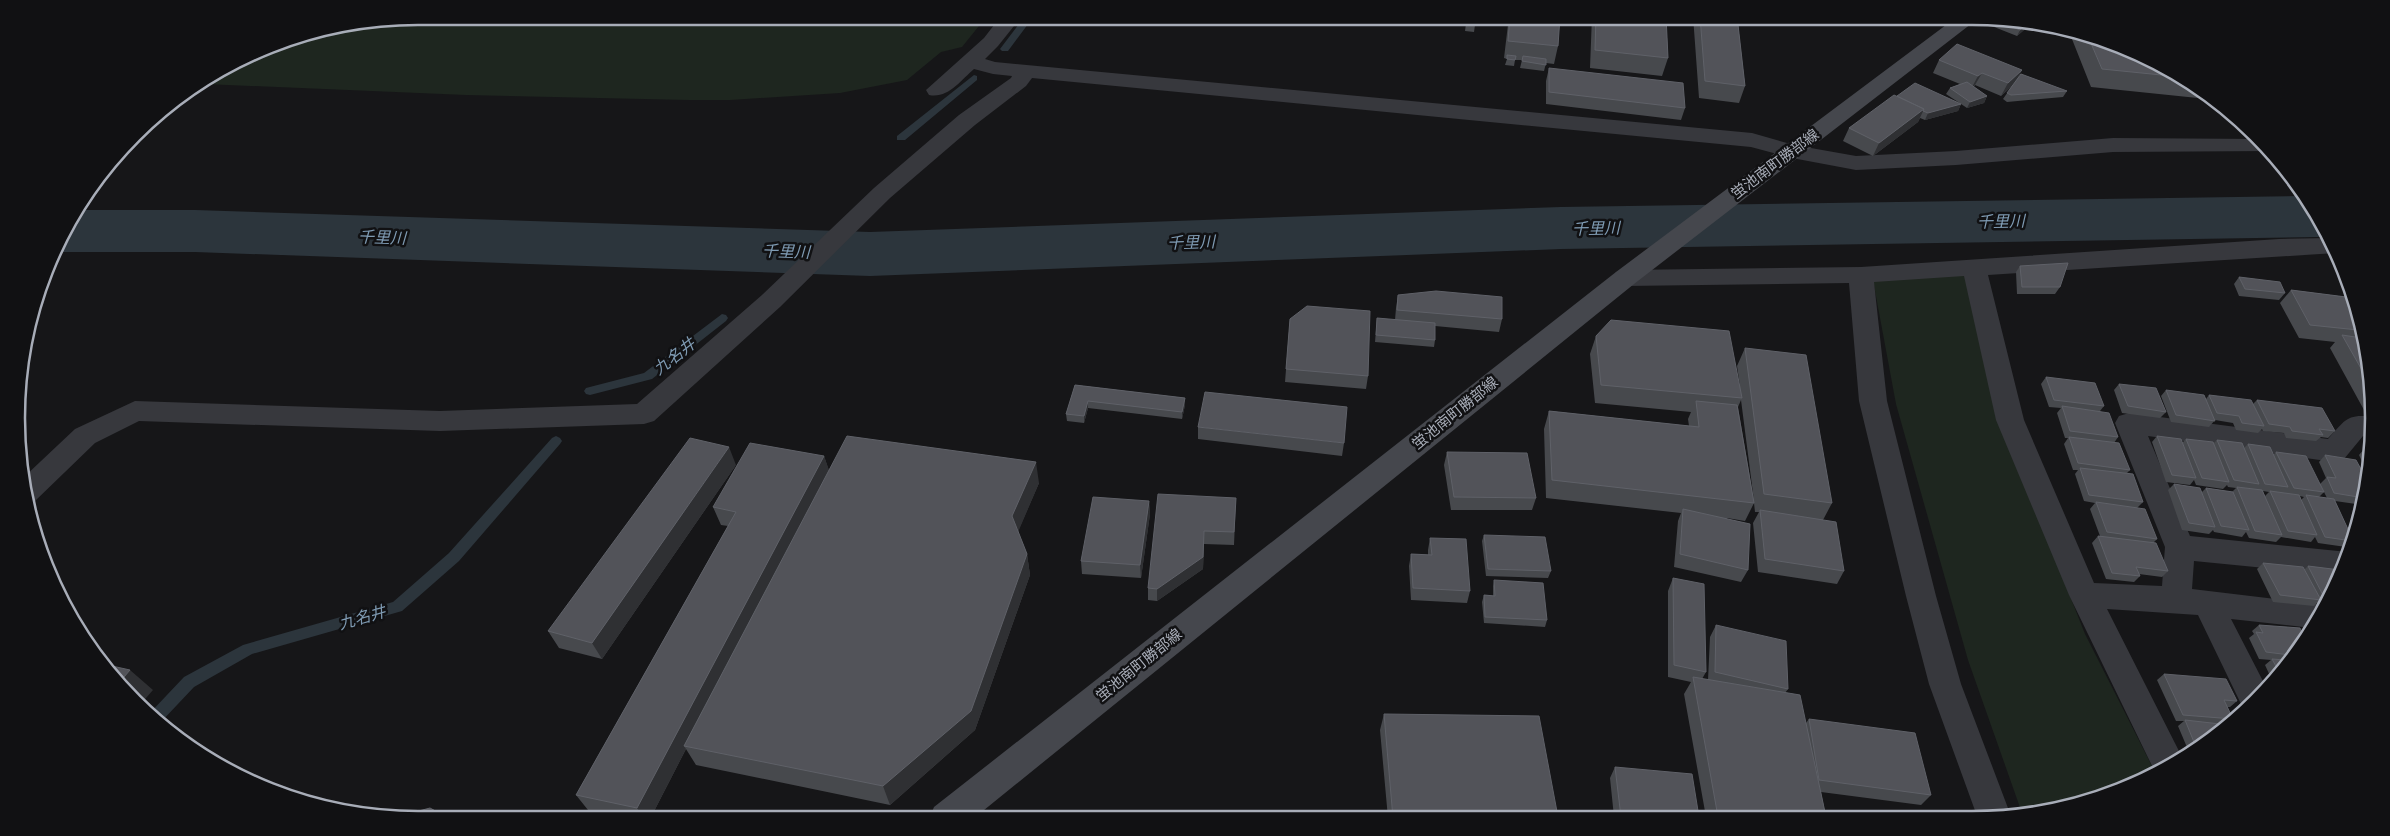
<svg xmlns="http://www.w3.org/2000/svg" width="2390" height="836" font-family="'Golos Text','Noto Sans JP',sans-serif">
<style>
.green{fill:#1e261f}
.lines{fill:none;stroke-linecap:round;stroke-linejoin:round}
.stream{fill:#2c353c;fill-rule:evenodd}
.river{fill:#2c353c;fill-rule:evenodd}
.street{fill:#37383d;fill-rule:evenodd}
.secondary{fill:#45474d;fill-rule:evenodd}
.wall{fill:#47494d;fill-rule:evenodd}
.shaded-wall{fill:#2f3033}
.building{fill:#525359;stroke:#5f6168}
.labels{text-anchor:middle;stroke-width:5;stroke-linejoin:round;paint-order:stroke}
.street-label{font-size:15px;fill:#a8adb8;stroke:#111113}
.water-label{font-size:16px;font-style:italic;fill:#7f9bb3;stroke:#111113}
.rim{fill:none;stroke:#a8adb8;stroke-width:2.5}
</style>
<rect width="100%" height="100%" fill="#161618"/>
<path class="green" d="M418 16H987L962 47 941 52 907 80 840 93 730 100H689L466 95 205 84 265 47 340 24Z
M1966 274 2001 422 2085 634 2156 774 2149 778 2025 816H2023L1968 660 1896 404 1873 280Z"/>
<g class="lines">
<path class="stream" d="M1025 16H1034L1008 51H1002L1000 49Z
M974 75 977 76V80L905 140H897V136Z
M722 314 726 315 728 318 726 321 652 379 590 395 586 394 584 391 586 388 644 373Z
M556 436 560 438 562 441 560 444 459 561 402 611 252 654 194 687 160 723 149 714 184 677 243 645 393 602 449 553 552 438Z"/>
<path class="river" d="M2304 196 2320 217 2328 234 2319 237 1561 249 870 276 195 252H63L55 250 58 240 77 210H195L870 232 1561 207Z"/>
<path class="street" d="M1001 16H1022L998 46 985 59 995 62 1752 133 1794 145 1856 156 1956 151 2113 138 2259 139 2272 151 2113 152 1956 165 1856 170 1792 158 1751 147 1032 78 1026 86 975 125 890 198 780 307 654 421 644 424 440 431 139 421 95 443 35 501 27 504 23 478 75 429 135 401 440 411 637 404 762 295 874 188 959 115 1011 78 1012 76 993 74 974 69C961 80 948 99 929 95L926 90 984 38Z
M2329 238 2336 253 1988 275 2024 420 2094 583 2162 586 2165 547 2115 423 2119 416 2129 413 2328 439C2344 422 2346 413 2372 417L2373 437 2363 436 2344 459 2334 462 2148 436 2190 536 2348 552 2338 575 2194 561 2192 589 2326 605 2320 619 2312 628 2231 619 2265 685 2246 709 2243 708 2198 615 2107 609 2182 757 2156 774 2069 595 1996 420 1964 276 1874 282 1887 401 1936 596 1961 684 2011 816H1977L1929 684 1906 596 1859 401 1849 283 1625 286 1616 284 1613 278 1616 272 1625 270 1861 267 2279 239Z"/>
<path class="secondary" d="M1958 16 1980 17 1634 284 973 819H929L934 807 1616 272Z"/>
</g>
<path class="wall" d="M1467 16 1475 25 1474 32 1465 31Z
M1509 16H1560L1558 46 1554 64 1546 63 1544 71 1520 68 1522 60H1515L1514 66 1505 65 1507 59 1504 58Z
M1592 16H1666L1668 58 1662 76 1590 68Z
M1693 16H1737L1745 86 1739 103 1699 98Z
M1992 19 2027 24 2024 30 2017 36 1989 25Z
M2068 29 2076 30 2149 58 2217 100 2091 87Z
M1939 60 2022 70 2018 78 2067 91 2063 97 2007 102 2003 99 2012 86 2001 96 1975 85 1974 87 1987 96 1984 103 1967 108 1961 104 1958 111 1925 120 1920 118 1918 122 1873 156 1843 141 1849 128 1897 96 1961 104 1946 94 1950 88 1960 84 1933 73Z
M1549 68 1685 108 1681 120 1546 104V81Z
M2020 266 2060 287 2055 294H2017L2016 272Z
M2239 277 2285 293 2279 300 2239 296 2234 284Z
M2291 290 2354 298 2370 365 2372 411 2364 410 2330 348 2335 342 2299 338 2280 303Z
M1398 295 1502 319 1499 332 1435 326V340L1434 347 1375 342 1377 318 1395 320 1396 308Z
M1290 319 1368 376 1366 389 1285 382Z
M1596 336 1740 386 1737 366 1745 348 1832 503 1823 520 1844 571 1837 584 1758 572 1753 523 1759 512H1755L1754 503 1745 521 1727 518 1748 570 1741 582 1674 567 1678 521 1681 513 1546 498 1544 429 1549 411 1689 426 1688 419 1691 412 1595 403 1590 354ZM1741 400 1754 501 1738 407Z
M2046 377 2104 406 2100 411 2118 437 2114 443 2130 470 2126 474 2143 502 2137 508 2157 539 2154 542 2168 571 2162 577 2139 574 2140 576 2134 582 2106 579 2092 543 2098 536H2100L2090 509 2095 503 2084 501 2075 474 2078 470H2073L2064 444 2068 438H2065L2057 413 2061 408 2049 407 2041 384Z
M2119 384 2166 412 2160 418 2122 413 2114 390Z
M1075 385 1185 398V405L1182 419 1088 408 1084 423 1067 421 1066 414Z
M2166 390 2206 399 2209 395 2253 404 2257 400 2335 431 2328 438 2321 437 2316 441 2286 438 2284 433 2263 431 2262 429 2258 433 2236 430 2233 423 2215 420 2209 427 2171 422 2161 396Z
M1198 427 1344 443 1342 456 1198 439Z
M2157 436 2182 443 2186 439 2213 444 2217 440 2244 448 2248 444 2274 454 2276 452 2320 484 2326 478 2319 462 2325 455 2362 471 2367 472 2359 455 2365 448 2372 449 2363 505 2335 501 2353 540 2352 542 2346 547 2318 543 2315 537 2311 542 2281 537 2276 542 2249 538 2246 532 2242 537 2214 532 2213 530 2209 534 2182 530 2168 490 2174 484 2202 492 2206 488 2232 492 2236 488 2228 487 2227 485 2223 489 2196 485 2194 480 2190 485 2166 482 2152 442ZM2263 491 2269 492 2265 496ZM2324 492 2327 498 2319 497ZM2300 496 2304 497 2301 500Z
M1447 452 1536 498 1532 510H1451L1444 465Z
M824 456 829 471 1039 483 1018 531 1027 554 1030 575 975 730 890 805 696 765 686 749 650 819H631L588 810 576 795 728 526 721 525 713 507Z
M736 465 602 659 559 648 548 631Z
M1236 498 1234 545 1204 544 1203 569 1157 601 1148 600V588Z
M1149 501 1150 514 1141 578 1082 574 1081 561Z
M2363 506 2361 514 2359 509Z
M1484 535 1551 571 1548 578 1486 576 1482 541Z
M1430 538 1470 591 1467 603 1411 600 1409 566 1411 554 1428 555V550Z
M2263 563 2305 569 2308 566 2340 570 2324 608 2319 607 2317 603 2314 606 2273 602 2257 569Z
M1673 578 1706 672 1702 679 1708 680 1710 637 1716 625 1788 689 1785 693 1806 723 1809 719 1931 795 1921 805 1821 792 1826 817H1706L1684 694 1691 682 1668 677V591Z
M1494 580 1547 620 1545 627 1484 623 1482 602 1484 595 1493 596V586Z
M2259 625 2308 633 2271 678 2265 665 2271 660 2259 659 2249 638 2254 634 2252 631Z
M2164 674 2237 701 2230 707H2227L2233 719 2226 725H2229L2189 752 2178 726 2184 721H2176L2157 680Z
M1384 714 1558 817 1388 818 1380 730Z
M1615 767 1699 817H1614L1610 778Z"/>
<path class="shaded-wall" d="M2027 24 2024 30 2017 36 2020 30Z
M2022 70 2015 83 2001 96 2008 83Z
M1982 73 1975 85 1971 89 1978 76Z
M1987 96 1984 103 1967 108 1970 102Z
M1961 104 1958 111 1925 120 1928 113Z
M1924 109 1918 122 1873 156 1879 143Z
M1185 398V405L1182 419V412Z
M1088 401V408L1084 423V416Z
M729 447 736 465 602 659 592 643Z
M824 456 830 473 684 746 686 749 650 819H645L637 808Z
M1036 462 1039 483 1016 537 1012 516Z
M1149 501 1150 514 1141 578 1140 565Z
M1204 531 1203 569 1157 601V589Z
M1027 554 1030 575 975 730 890 805 883 786Z
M130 670 153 690 139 706 134 702 119 683Z"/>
<path class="building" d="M1467 16H1476L1475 25 1466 24Z
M1510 16H1560L1558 46 1508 41Z
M1596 16H1666L1668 58 1595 50Z
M1700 16H1737L1745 86 1705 81Z
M1992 19 2027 24 2020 30Z
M2087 34 2149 58 2181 77 2102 69Z
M1957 44 2022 70 2008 83 1982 73 1978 76 1939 60Z
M1507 55 1516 56 1515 60 1507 59Z
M1523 56 1546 59V65L1522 61Z
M1549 68 1683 83 1685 108 1549 92Z
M2021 74 2067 91 2011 95 2007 93Z
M1967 82 1987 96 1970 102 1950 88Z
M1915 83 1961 104 1928 113 1923 111 1924 109 1897 96Z
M1894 95 1924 109 1879 143 1849 128Z
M2068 263 2060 287H2022L2020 266Z
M2239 277 2280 282 2285 293 2245 289Z
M2291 290 2354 298 2370 365 2371 386 2342 335 2362 338 2358 330 2310 325Z
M1436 291 1502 297V319L1397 310 1398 295Z
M1307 306 1370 311 1368 376 1286 369 1290 319Z
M1377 318 1435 323V340L1376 335Z
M1611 320 1729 331 1742 398 1601 385 1596 336Z
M1745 348 1806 355 1832 503 1764 494Z
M2046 377 2095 383 2104 406 2054 400Z
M2119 384 2156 388 2166 412 2128 406Z
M1075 385 1185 398 1182 412 1088 401 1084 416 1066 414Z
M2166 390 2204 395 2215 421 2176 415Z
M1205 392 1347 407 1344 443 1198 427Z
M2209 395 2251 400 2264 426 2242 423 2239 416 2217 413Z
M2257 400 2322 408 2335 431 2319 429 2323 435 2292 431 2290 427 2269 424Z
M1696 401 1737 405 1754 503 1552 480 1549 411 1699 427Z
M2062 406 2109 413 2118 437 2070 431Z
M847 436 1036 462 1012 516 1027 554 971 711 883 786 684 746Z
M2157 436 2181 439 2196 478 2172 475Z
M2069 437 2119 443 2130 470 2078 463Z
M690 438 729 447 592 643 548 631Z
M2186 439 2213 442 2229 482 2202 478Z
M2217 440 2242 443 2259 484 2234 480Z
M750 443 824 456 637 808 576 795 736 512 713 507Z
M2248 444 2270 447 2288 487 2265 484Z
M2365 448 2372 449 2371 458Z
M1447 452 1527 453 1536 498 1454 497Z
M2276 452 2306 456 2324 492 2294 488Z
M2325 455 2356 460 2362 471 2368 472 2364 498 2334 493 2327 477 2336 478Z
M2080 468 2133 474 2143 502 2089 495Z
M2174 484 2200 488 2215 527 2189 523Z
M2237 487 2262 490 2282 535 2255 531Z
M2206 488 2233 492 2249 530 2221 526Z
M2270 491 2299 495 2317 535 2288 531Z
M1158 494 1236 498 1234 532 1204 531 1203 557 1157 589 1148 588Z
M2306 495 2334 499 2353 540 2352 541 2325 537Z
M1093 497 1149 501 1140 565 1081 561Z
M2096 502 2145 509 2157 539 2107 532Z
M1683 509 1750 524 1748 570 1680 554Z
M1760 510 1836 522 1844 571 1765 559Z
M1484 535 1545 537 1551 571 1488 569Z
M2098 536 2156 543 2168 571 2136 567 2140 576 2112 573Z
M1430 538 1466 539 1470 591 1413 588 1411 554 1432 555Z
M2263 563 2303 567 2321 600 2280 595Z
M2308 566 2340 570 2327 601H2326Z
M1673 578 1704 584 1706 672 1674 665Z
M1494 580 1543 583 1547 620 1485 617 1484 595 1495 596Z
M1716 625 1786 641 1788 689 1715 672Z
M2259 625 2300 628 2302 633H2308L2290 655 2266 652 2256 632 2263 633Z
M2272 659 2286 660 2278 670Z
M103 664 130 670 119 683Z
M2164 674 2226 679 2237 701 2224 700 2233 719 2183 715Z
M1693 677 1800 695 1826 817H1718Z
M1384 714 1539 716 1558 817 1393 818Z
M1809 719 1915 733 1931 795 1819 780Z
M2185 720 2229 725 2196 747Z
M1615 767 1692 774 1699 817H1621Z
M430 808 452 820H418L396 817Z"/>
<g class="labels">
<g class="street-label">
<text transform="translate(1775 164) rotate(-37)" y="5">蛍池南町勝部線</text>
<text transform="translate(1455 413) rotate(-39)" y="5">蛍池南町勝部線</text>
<text transform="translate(1139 665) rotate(-39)" y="5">蛍池南町勝部線</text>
</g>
<g class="water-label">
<text transform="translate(2001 221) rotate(-1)" y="6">千里川</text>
<text transform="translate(1596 228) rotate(-1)" y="6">千里川</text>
<text transform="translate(382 237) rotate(2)" y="6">千里川</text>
<text transform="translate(1191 242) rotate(-2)" y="6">千里川</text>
<text transform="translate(786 251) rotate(2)" y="6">千里川</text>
<text transform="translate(674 356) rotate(-38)" y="6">九名井</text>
<text transform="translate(362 617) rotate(-16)" y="6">九名井</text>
</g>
</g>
<path d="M0 0H2390V836H0ZM418 25H1972A393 393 0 0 1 2365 418V418A393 393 0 0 1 1972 811H418A393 393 0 0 1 25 418V418A393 393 0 0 1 418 25Z" fill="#111113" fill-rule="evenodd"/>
<path class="rim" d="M418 25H1972A393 393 0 0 1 2365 418V418A393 393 0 0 1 1972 811H418A393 393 0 0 1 25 418V418A393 393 0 0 1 418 25Z"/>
</svg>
